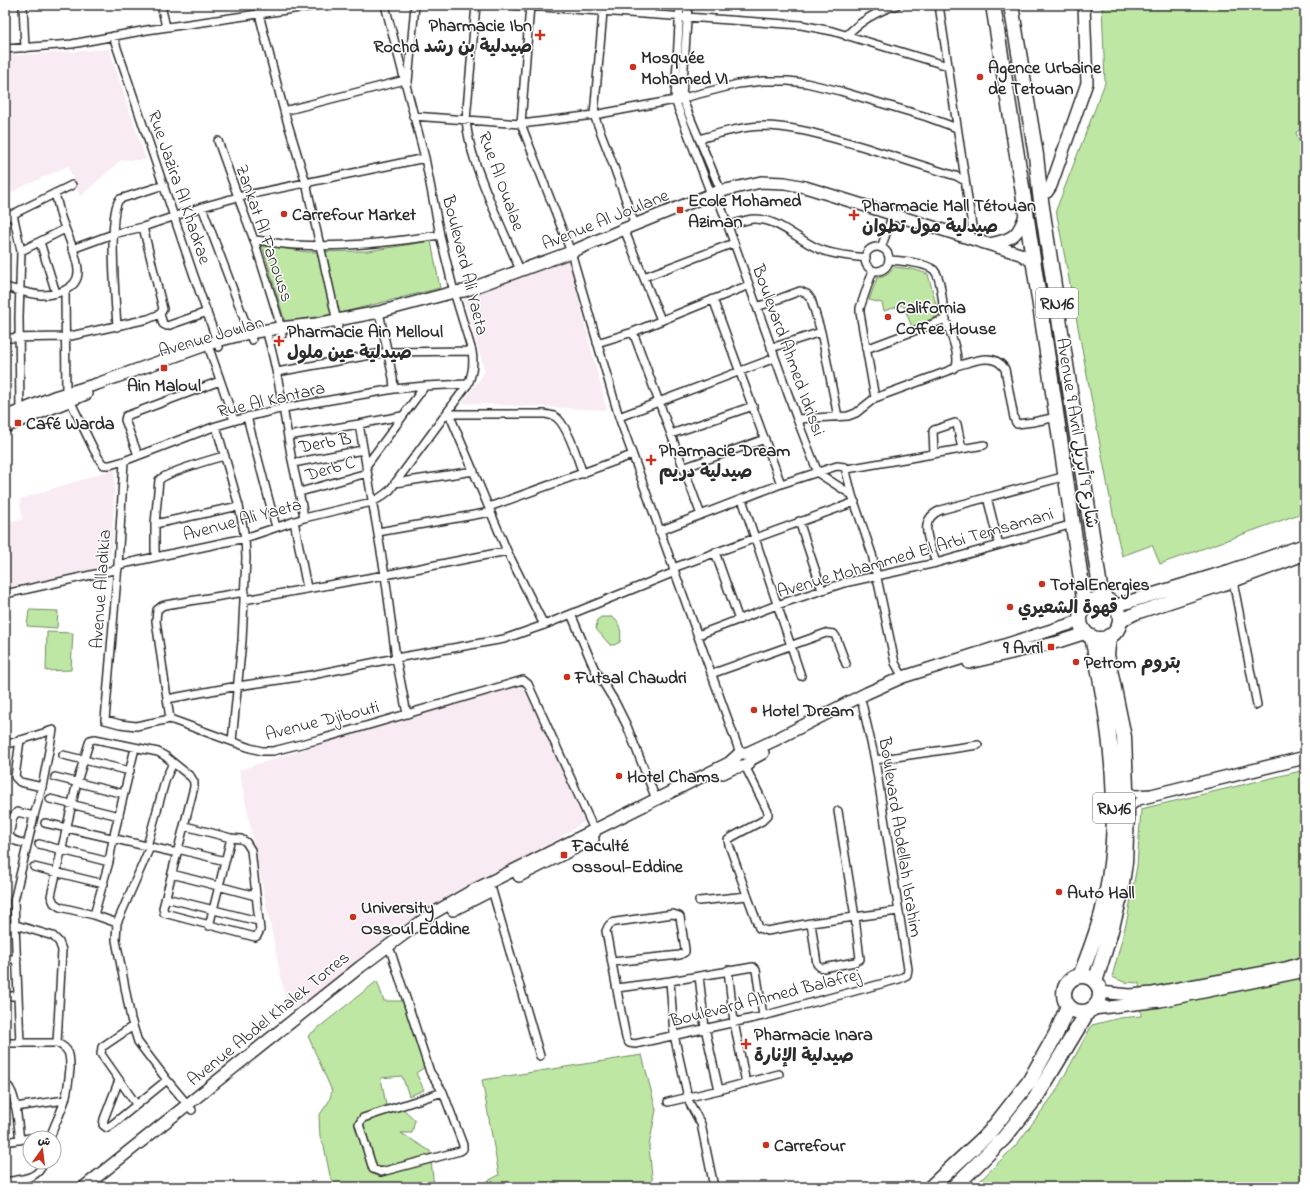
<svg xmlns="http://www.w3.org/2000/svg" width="1310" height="1192" font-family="'Indie Flower','Playpen Sans Arabic',sans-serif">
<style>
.built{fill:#f9ebf4}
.green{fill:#bee7a3;stroke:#748967}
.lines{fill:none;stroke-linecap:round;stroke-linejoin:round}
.street-casing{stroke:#2b2b2b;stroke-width:10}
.secondary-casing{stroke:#2b2b2b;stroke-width:14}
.primary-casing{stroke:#2b2b2b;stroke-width:15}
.highway-casing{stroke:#2b2b2b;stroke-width:17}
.street{stroke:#fff;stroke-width:7}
.secondary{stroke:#fff;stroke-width:11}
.primary{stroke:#fff;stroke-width:12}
.highway{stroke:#fff;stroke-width:14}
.poi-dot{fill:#c8321e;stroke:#fff;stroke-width:1.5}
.labels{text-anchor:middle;stroke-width:3;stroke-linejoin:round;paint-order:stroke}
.shield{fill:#fff;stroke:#6b6b6b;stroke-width:1}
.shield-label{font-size:17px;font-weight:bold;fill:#2b2b2b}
.poi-label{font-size:18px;font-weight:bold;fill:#2b2b2b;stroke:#fff;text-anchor:start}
.street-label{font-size:18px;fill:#2b2b2b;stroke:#fff}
</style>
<rect width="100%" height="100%" fill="#fff"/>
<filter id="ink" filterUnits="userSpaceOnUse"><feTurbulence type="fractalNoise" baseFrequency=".025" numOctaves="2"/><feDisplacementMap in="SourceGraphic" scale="8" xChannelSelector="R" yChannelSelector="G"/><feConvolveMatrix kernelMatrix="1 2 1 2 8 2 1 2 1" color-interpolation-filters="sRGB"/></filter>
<g filter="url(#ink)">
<path class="built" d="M109 49 146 160H121L80 197 68 166 5 195V56Z
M568 259 607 410 462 403 485 372 464 299Z
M115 469 112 545 107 559 97 568 5 588V521L22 520 20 499Z
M523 680 584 822 288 1012 239 770Z"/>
<path class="green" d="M1102 5H1305V127L1296 132 1305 158V512L1160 564 1152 545 1122 556 1116 530 1056 210 1105 83Z
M431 241 440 288 340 313 285 322 262 245 307 252 368 251Z
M894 267 912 269 928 274 939 316 912 327 903 305 884 311 882 303 869 300 877 278C885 277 890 274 894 267Z
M29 610 58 611 57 628 27 626Z
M601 617H612C620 621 622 633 620 642L614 645H610L596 629 597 620Z
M47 632 73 633 71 670 46 671Z
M1305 770V1187H974L1017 1144 1055 1093 1092 1025 1120 1018 1141 1016 1139 983 1124 982 1112 977 1127 920 1137 866 1141 809Z
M377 981 384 1001H402L410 1009 428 1065 416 1073 424 1090 409 1096 402 1076 381 1078 386 1105 401 1107 415 1120 412 1133H401L430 1151 434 1187H337L330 1176 324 1146 320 1137 319 1116 329 1101 332 1091 308 1036Z
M642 1055 656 1110 649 1146 653 1187H461L484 1183 499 1175 482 1080Z"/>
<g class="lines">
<g class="street-casing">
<path id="street" d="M23 5 25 48
M161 5 166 27
M258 5 259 14 284 111 306 183 338 326
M476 5 466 120C469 151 481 179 493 208 502 228 511 249 520 270
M513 5 801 25 832 31 948 66
M530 5 521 124 571 252 619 417 740 753
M630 5 651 12
M680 5 675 100 711 194 714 196
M688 5 682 98 721 191 719 195
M939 5 972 226 969 238
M603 12 594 115 611 159 635 225
M113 36 193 273 219 347
M846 36C861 20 878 11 897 5
M5 49 72 44 147 30 321 5
M408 82 415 5
M284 111 405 80
M413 116 521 124 594 115 675 100 738 84 763 81H788L806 83 840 91 927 117 957 128
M699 139C720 133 740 127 762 126 795 126 825 136 857 145 890 155 923 166 956 176L965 181
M218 141 238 197 254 240 278 317 282 335
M718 198 797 419 818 473 852 495
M202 207 252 340
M13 214 21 251 19 317 20 415
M5 218 72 185
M728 226C737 223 746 219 755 219 778 219 797 239 817 248 832 255 850 256 866 258
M624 229 661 320
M254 240C268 241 282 245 296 245 344 248 393 242 440 235
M40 242 56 293
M865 259a12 12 0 1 1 24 0a12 12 0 1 1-24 0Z
M881 248 893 214
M72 249 113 234 143 227 202 207 238 197 425 158
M21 251 65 229
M873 270 860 308V313L875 398
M644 277 734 243
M5 287C17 290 29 294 41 295 55 295 77 290 78 273 79 259 66 232 61 217 59 209 57 201 55 193
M65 290 66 392 94 450 101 462 104 465H110L124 461 216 426 247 417 284 408 394 389 425 386 468 384
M713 299 781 484
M757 307 800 291 807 294 811 299 821 332 838 417
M379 312 393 378 394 389
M160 314 163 324 167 326 207 312
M117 327C116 306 107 211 120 199L164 185
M633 332 701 515
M268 337C279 375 284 415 291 455 295 476 301 497 304 518
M5 338 66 337 148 319 160 314 163 309 143 227
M597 343 633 332 749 285
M771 348 821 332
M866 349 946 319
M210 351 234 420
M956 366C972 362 994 351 1005 369L1014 418 1015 421 1017 424 1033 422 1057 417
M277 372 387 352 472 351
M448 411 507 551 544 625
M449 414H545C548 415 552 415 554 416 567 422 578 460 583 474
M247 417 276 527
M619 417 775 358
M797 419 848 416 856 413 875 398 948 371C954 369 957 367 957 360 957 347 950 333 946 321 943 311 943 301 941 290 940 283 939 276 934 270 924 262 901 261 889 260
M359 424 385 575 396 658 407 714
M216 426 239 506 245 538 246 558 242 641 232 741
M671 434 753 406
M288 436 359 424 402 416
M934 454 933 431 934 430 955 423 957 424 962 449
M138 455 125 420 126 416 220 381
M124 461 118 565 105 720 120 724 136 726 170 719 250 748 262 751H273L321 739 523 680 528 684 596 834
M293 463 363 450
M366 466 425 386
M683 468 765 439
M847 469 984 445
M395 483 474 471
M300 492 367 473
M987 497 999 545
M742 499 801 676
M489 507 632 455
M294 521 307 588
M799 521 822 590
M155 524 239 506
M659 531 781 484 837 466 845 467 852 495 872 554 895 663 903 677
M378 532 491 512
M715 552 739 620
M155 557V524L159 480C168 472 212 459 225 456
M936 563C930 543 916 520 941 510L1066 476
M118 565 245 538 304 518 372 502C379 499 384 495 390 490L468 384C473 373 474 363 472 351L454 292 440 235 425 158 385 5
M673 568 855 502
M1233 581 1257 705
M5 594 118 569
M244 600 385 575 507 551
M571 614 594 668 615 702 627 726 656 799
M698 635 777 605 844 583 936 563 1073 524
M711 674 826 633 834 634 836 637 846 664
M167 699 238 686 312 675 396 658 504 639 544 625 675 572
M170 719 156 621 157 610 162 606 165 605 245 592
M20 740 15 777 20 782 42 787
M5 745 53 730 42 787 34 816 14 901 20 1043
M63 755 130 771
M875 760 978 745
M745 766 768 812V815L762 821 732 837 728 840 729 845 759 928 767 931 811 923 898 911
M55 777 124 794
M1127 791 1136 794 1151 793 1305 755
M50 799 119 816
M1128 812 1132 806 1139 801 1305 760
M45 823 177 853
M27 844C20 842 12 842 9 835L13 817 17 812 34 816
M39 844 109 862
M147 846 166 778 173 763
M150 847 117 923 116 940 131 1019 138 1042 167 1080 192 1110
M178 849 225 861
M34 867 104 884
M172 874 256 896
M492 890 540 1056
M166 898 258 921
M699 901 747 896
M94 915 109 862 113 839 135 748
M117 923 94 915 60 907 54 903 51 896 77 782 90 740 95 739 158 752 165 756 191 777 194 782V787L163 908 164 913 255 937 257 936 260 930 251 850 246 842 241 839 231 838 185 826
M811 923 817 964 820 967 823 968 855 962 860 959 855 917 838 811
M209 926 231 838
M5 927 16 925 53 936 59 942 62 950 57 1043
M391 952 430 1072 443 1092 463 1145V1149L460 1151 381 1172 373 1169 359 1124 363 1118 443 1092
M5 959H17
M612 962 680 955 685 952V949L680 917 679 916 673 914 616 922C610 923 608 925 606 931L626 1038 629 1043 635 1044 763 1016 899 979 907 975 908 969 875 760 862 703
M728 970 734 1022 746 1083
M699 976 705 1028 719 1090
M670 981 674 1035 689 1102 701 1124 714 1187
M617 988 670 981 753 967 756 970 763 1016
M5 996H18
M133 1026 102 1047 101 1054 136 1104
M5 1043H57C70 1049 70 1055 70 1068 69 1079 68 1090 65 1100 61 1113 54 1125 50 1138
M119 1080 104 1119 103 1125 107 1128 113 1124 167 1080
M5 1085C8 1086 9 1086 10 1089 17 1099 18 1127 20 1140
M668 1102 719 1090 779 1074
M15 1107 65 1100
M34 1138 50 1136
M5 1142 30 1138
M5 1182C21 1179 38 1180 44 1162"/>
</g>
<g class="secondary-casing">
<path id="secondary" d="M1040 194 1047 192 1051 186 1087 83 1084 5
M989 244C1013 240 1019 235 1026 212
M5 417 54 397 97 384 217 341 249 333 279 328 316 324 379 312 454 292 464 291 571 252 624 229 717 192 761 182 785 183 805 187 1020 254 1030 260 1034 265
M5 427 86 394
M969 663 1058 642 1086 633
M723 773 733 768 748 765 750 760 763 753
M519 876 593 839
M453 910 488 892
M1100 992 1130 995 1153 993 1286 968 1305 962
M1093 1009 1160 1001 1305 971
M84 1187 360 967 430 915 470 892 729 763 740 753H747L773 741 867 693 903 677 1080 621"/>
</g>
<g class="primary-casing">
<path id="primary" d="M1115 606 1229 571 1305 545
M1120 623 1126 618 1136 613 1233 581 1305 554"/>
</g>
<g class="highway-casing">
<path id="highway" d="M993 5 1026 212 1085 606
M1011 5 1036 155 1040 194 1100 587 1106 600
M1080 619a20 20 0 1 1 40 0a20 20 0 1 1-40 0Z
M1080 976C1088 956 1096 935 1102 913 1125 823 1111 727 1092 637
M1064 994a18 18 0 1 1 36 0a18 18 0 1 1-36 0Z
M1095 982 1110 934 1120 898 1125 862 1127 814 1124 737 1107 655 1109 636
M931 1187 989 1133 1029 1082 1056 1034 1068 1006
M954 1187 1004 1138 1035 1099 1088 1011"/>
</g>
<use href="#street" class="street"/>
<use href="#secondary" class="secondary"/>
<use href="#primary" class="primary"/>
<use href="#highway" class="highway"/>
</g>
</g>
<g class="poi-dot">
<path d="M538 29h4v4h4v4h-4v4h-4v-4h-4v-4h4z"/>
<circle cx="633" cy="67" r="4"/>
<circle cx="980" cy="77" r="4"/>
<rect x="676" y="206" width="8" height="8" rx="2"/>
<circle cx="284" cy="214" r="4"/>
<path d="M852 209h4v4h4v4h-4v4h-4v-4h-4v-4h4z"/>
<circle cx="888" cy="317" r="4"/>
<path d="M277 335h4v4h4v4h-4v4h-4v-4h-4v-4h4z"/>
<rect x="160" y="364" width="8" height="8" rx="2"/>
<rect x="14" y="419" width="8" height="8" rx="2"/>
<path d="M649 454h4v4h4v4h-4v4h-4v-4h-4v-4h4z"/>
<circle cx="1042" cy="584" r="4"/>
<circle cx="1010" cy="607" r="4"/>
<rect x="1047" y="643" width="8" height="8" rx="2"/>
<circle cx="1076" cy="662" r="4"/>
<circle cx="567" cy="677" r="4"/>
<circle cx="754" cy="710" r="4"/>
<circle cx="619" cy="776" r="4"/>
<rect x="560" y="851" width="8" height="8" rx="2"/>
<circle cx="1059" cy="892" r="4"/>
<circle cx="353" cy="917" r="4"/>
<path d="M744 1038h4v4h4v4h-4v4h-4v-4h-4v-4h4z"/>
<circle cx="766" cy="1145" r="4"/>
</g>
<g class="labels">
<g class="shield">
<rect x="1036" y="288" width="42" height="30" rx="3"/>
<rect x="1093" y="793" width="42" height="30" rx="3"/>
</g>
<g class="shield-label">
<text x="1057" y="309">RN16</text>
<text x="1114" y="814">RN16</text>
</g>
<g class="poi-label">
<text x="532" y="31" text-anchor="end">Pharmacie Ibn<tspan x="532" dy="21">Rochd صيدلية بن رشد</tspan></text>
<text x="641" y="63">Mosquée<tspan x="641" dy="21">Mohamed VI</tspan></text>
<text x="988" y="73">Agence Urbaine<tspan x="988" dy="21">de Tetouan</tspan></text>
<text x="688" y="206">Ecole Mohamed<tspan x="688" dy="21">Aziman</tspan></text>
<text x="862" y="211">Pharmacie Mall Tétouan<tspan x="862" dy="21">صيدلية مول تطوان</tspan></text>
<text x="292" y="220">Carrefour Market</text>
<text x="896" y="313">California<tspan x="896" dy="21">Coffee House</tspan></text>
<text x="287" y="337">Pharmacie Ain Melloul<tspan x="287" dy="21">صيدلية عين ملول</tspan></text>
<text x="164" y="391" text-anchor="middle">Ain Maloul</text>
<text x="26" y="429">Café Warda</text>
<text x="659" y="456">Pharmacie Dream<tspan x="659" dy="21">صيدلية دريم</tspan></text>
<text x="1050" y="590">TotalEnergies</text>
<text x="1018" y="613">قهوة الشعيري</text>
<text x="1043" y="653" text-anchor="end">9 Avril</text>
<text x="1084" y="668">Petrom بتروم</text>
<text x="575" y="683">Futsal Chawdri</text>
<text x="762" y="716">Hotel Dream</text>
<text x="627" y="782">Hotel Chams</text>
<text x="572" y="851">Faculté<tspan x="572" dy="21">Ossoul-Eddine</tspan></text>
<text x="1067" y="898">Auto Hall</text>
<text x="361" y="913">University<tspan x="361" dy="21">Ossoul Eddine</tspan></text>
<text x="754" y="1040">Pharmacie Inara<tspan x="754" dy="21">صيدلية الإنارة</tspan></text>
<text x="774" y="1151">Carrefour</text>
</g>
<g class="street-label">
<text transform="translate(502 181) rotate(70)" y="6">Rue Al Oualae</text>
<text transform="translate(180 187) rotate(71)" y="6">Rue Jazira Al Khadrae</text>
<text transform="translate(605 219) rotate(-22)" y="6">Avenue Al Joulane</text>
<text transform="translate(265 233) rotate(71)" y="6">Zankat Al Fanouss</text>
<text transform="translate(466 265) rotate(76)" y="6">Boulevard Ali Yaeta</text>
<text transform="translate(211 336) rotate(-16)" y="6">Avenue Joulan</text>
<text transform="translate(789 350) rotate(70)" y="6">Boulevard Ahmed Idrissi</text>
<text transform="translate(271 399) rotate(-13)" y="6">Rue Al Kantara</text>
<text transform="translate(1078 433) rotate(81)" y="6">Avenue 9 Avril شارع 9 أبريل</text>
<text transform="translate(325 442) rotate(-10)" y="6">Derb B</text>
<text transform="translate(330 468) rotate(-16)" y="6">Derb C</text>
<text transform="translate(242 519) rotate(-15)" y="6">Avenue Ali Yaeta</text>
<text transform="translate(915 552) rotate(-16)" y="6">Avenue Mohammed El Arbi Temsamani</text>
<text transform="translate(100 589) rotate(-86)" y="6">Avenue Alladikia</text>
<text transform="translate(322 720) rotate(-14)" y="6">Avenue Djibouti</text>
<text transform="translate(901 837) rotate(81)" y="6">Boulevard Abdellah Ibrahim</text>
<text transform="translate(765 997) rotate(-14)" y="6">Boulevard Ahmed Balafrej</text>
<text transform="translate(268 1018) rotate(-39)" y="6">Avenue Abdel Khalek Torres</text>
</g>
</g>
<rect width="1310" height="1192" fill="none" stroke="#fff" stroke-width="20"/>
<rect x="10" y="10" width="1290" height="1172" fill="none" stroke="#2b2b2b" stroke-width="1.5" filter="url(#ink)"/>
<g transform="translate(42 1150) rotate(14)"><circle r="19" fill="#ffffff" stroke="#aaaaaa"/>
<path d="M0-3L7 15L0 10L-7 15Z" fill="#c8321e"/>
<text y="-6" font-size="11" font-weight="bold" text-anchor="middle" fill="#2b2b2b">ش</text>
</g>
</svg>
